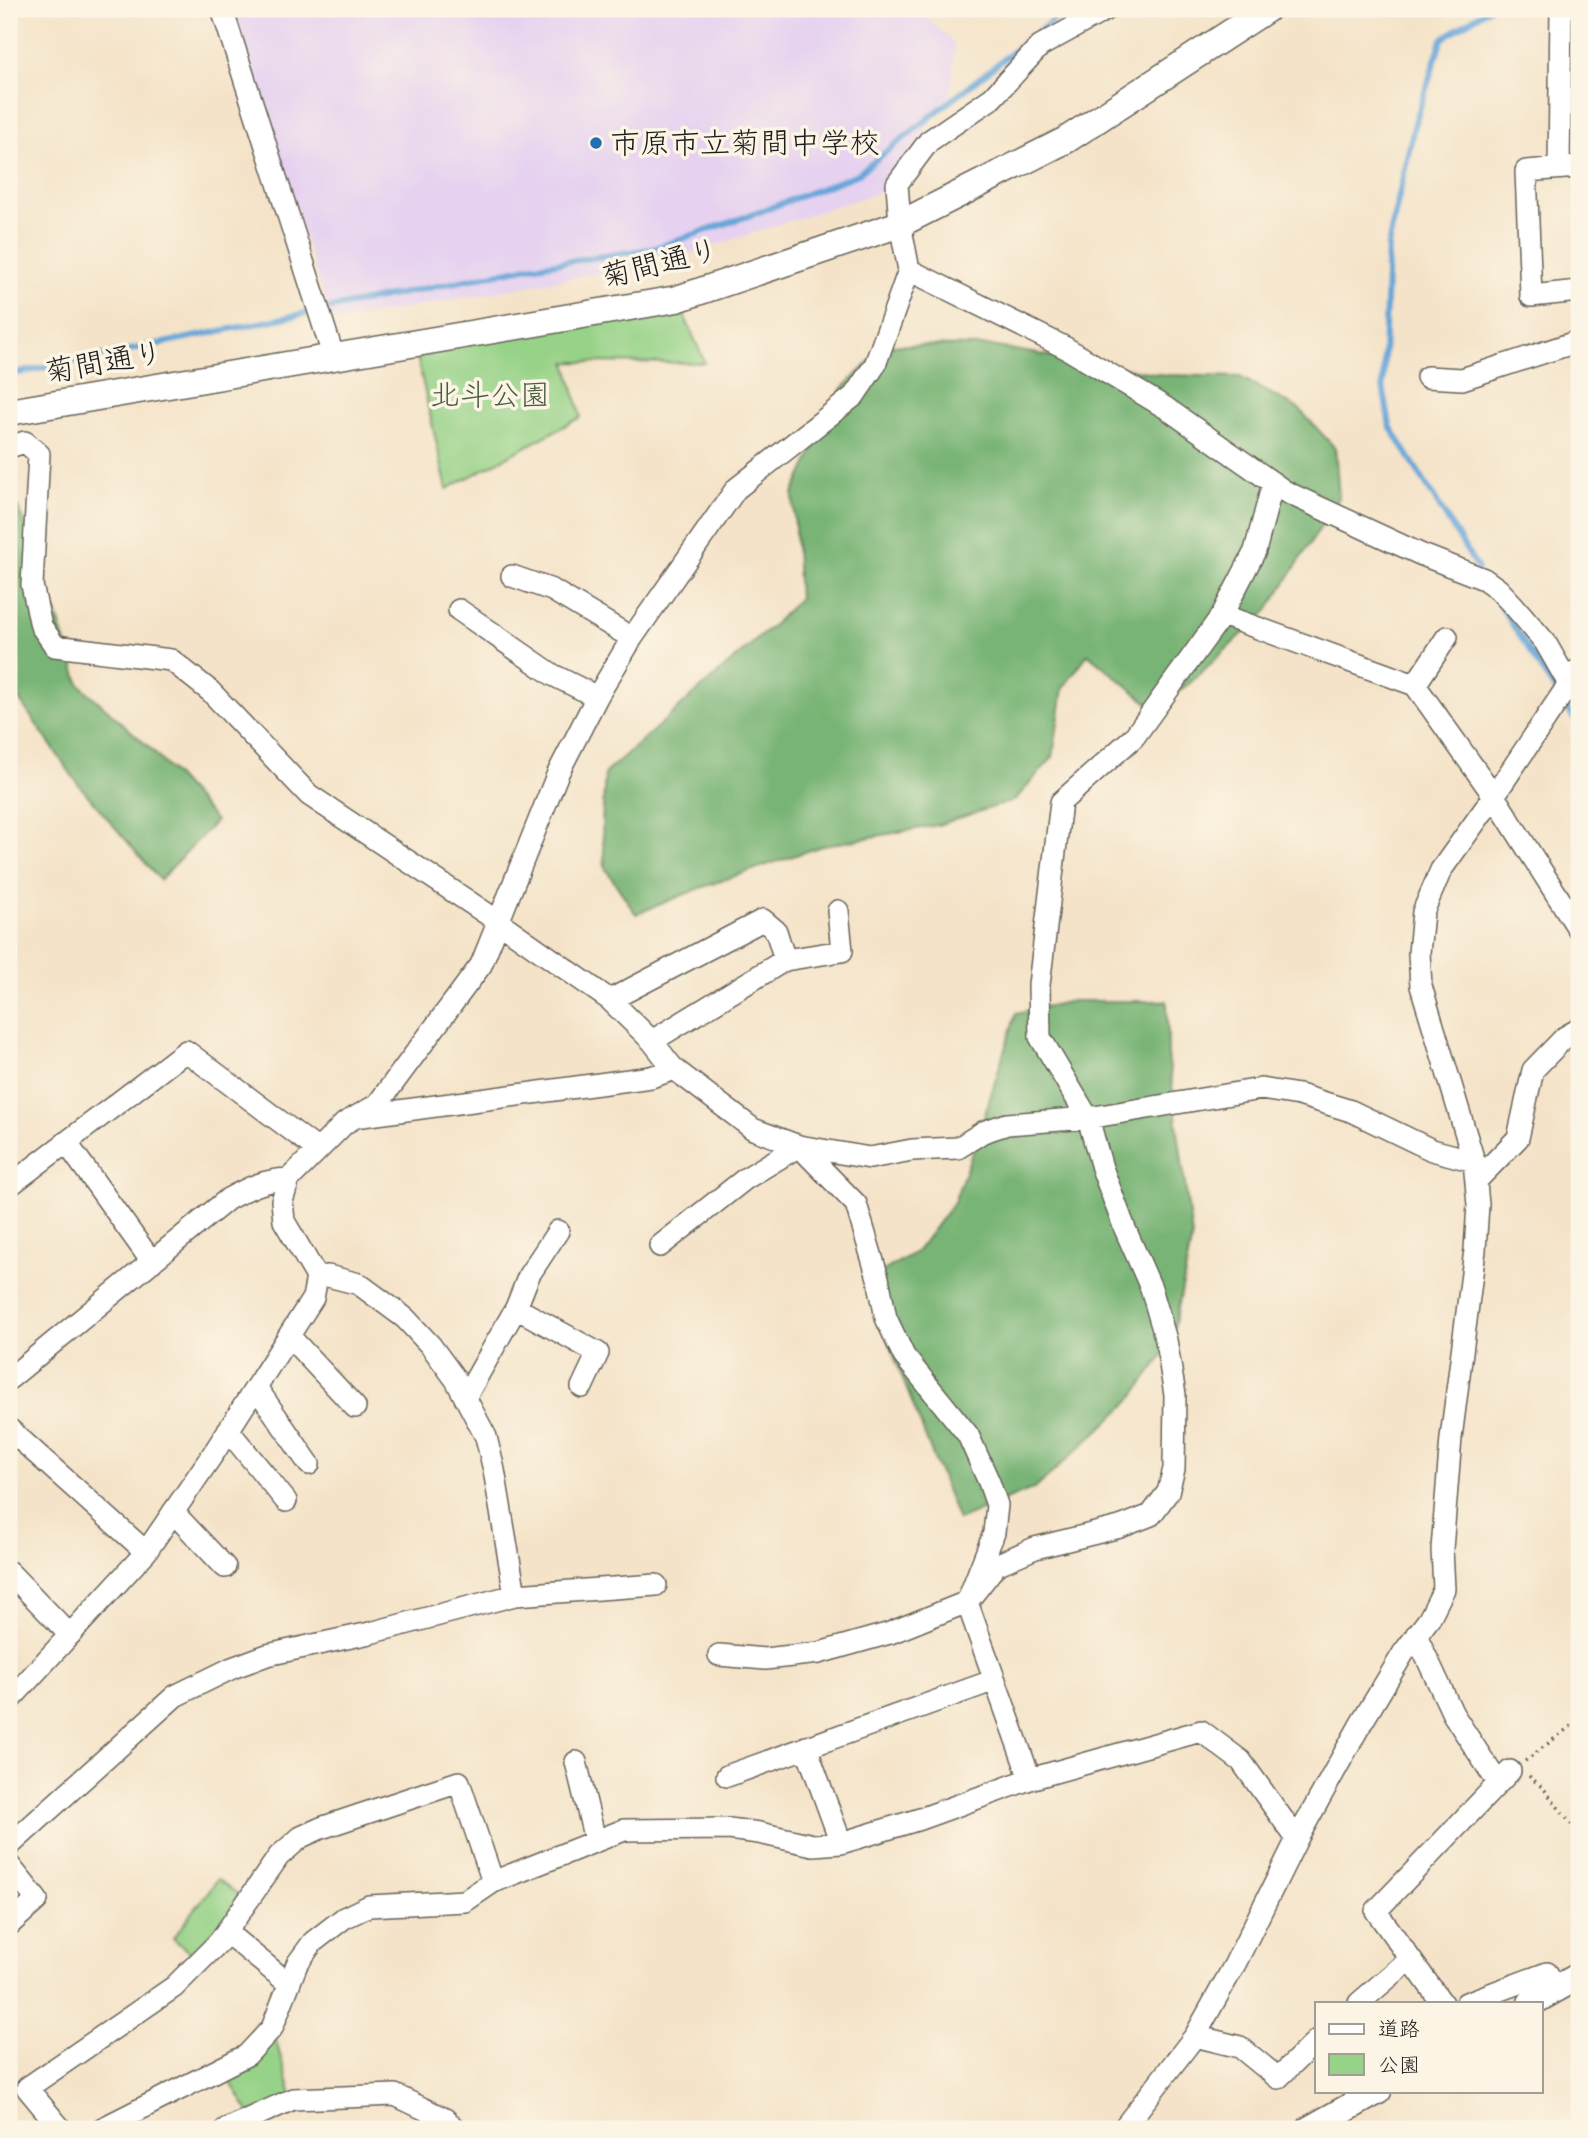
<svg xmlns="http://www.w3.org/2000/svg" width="1588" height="2138" font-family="'Indie Flower','Klee One',sans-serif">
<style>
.built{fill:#e6d2f0}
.green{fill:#96d287;stroke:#597752;stroke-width:2}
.forest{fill:#78b474;stroke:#4a6848;stroke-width:2}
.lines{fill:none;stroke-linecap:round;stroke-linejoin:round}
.stream{stroke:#66a5d8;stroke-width:6}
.minor-casing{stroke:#686258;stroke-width:24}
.tertiary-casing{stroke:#686258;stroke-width:29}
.path{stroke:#686258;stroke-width:3.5;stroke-dasharray:2 5;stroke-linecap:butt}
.minor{stroke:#fff;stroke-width:21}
.tertiary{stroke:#fff;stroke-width:26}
.poi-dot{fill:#1f6fb2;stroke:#fcf5e5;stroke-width:2.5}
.labels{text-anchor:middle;stroke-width:7;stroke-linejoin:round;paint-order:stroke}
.poi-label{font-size:30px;fill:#1c1c1c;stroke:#fcf5e5;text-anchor:start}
.street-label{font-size:30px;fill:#1c1c1c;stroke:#fcf5e5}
.park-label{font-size:30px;fill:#475c41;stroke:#fcf5e5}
</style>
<rect width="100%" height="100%" fill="#fcf5e5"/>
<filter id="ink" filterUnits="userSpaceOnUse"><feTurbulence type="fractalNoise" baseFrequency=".0143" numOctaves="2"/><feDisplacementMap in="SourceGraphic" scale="14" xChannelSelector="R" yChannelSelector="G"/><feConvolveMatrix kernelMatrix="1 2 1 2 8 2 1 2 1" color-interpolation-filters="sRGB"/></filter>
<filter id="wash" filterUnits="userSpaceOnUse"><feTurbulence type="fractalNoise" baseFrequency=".00686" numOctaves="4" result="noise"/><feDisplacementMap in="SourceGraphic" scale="28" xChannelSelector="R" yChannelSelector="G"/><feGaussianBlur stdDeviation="1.57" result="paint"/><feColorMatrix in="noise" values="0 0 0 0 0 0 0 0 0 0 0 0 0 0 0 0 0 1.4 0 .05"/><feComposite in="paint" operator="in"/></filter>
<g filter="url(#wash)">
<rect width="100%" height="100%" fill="#f4e3c8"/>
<path class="built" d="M231 9H918L955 44 951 94 884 191 669 260 332 322Z"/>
<path class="green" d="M677 299 705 363 566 362 581 417 447 489 414 344Z
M218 1879 248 1902 199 1961 173 1938Z
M272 2028 293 2099 252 2117 222 2068Z"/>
<path class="forest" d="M886 345 991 346 1165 375 1240 377 1299 409 1335 448 1339 498 1268 610 1190 683 1154 708 1088 654 1063 688 1053 757 1015 800 938 825 822 846 703 887 636 914 605 868 602 824 605 773 772 626 799 599 793 494 842 389Z
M9 489 31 537 80 685 151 749 216 821 160 880 78 784 9 685Z
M1072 1001H1167L1168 1055 1192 1237 1171 1345 1129 1402 1037 1487 958 1520 865 1282 917 1251 954 1202 978 1137 1016 1013Z"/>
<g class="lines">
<path class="stream" d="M9 375 529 267 652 249 754 214 858 174 1067 9
M1478 569 1390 426 1383 386 1388 246 1414 126 1442 39 1488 9
M1498 602 1557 693
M1563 702 1579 726"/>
</g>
</g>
<g filter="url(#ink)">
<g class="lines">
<g class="minor-casing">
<path id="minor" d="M222 9 334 358
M1579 167 1526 171 1531 296 1579 291
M1559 168 1561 9
M909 270 1066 348 1166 408 1286 492 1420 554 1484 579 1498 589 1514 606 1545 642 1569 684 1579 688
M1427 377 1462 379 1579 341
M9 447 25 442 39 454 32 585 41 626 55 646 171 660 210 691 309 795 499 922 610 1000 652 1041 673 1068 753 1129 799 1146 870 1158 912 1150 958 1148 983 1132 1007 1124 1088 1118 1261 1089 1299 1095 1351 1111 1432 1150 1474 1161
M512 576 552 590 632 638
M459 610 553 675 597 697
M1222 615 1415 685 1494 796 1579 930
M1415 685 1447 637
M610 1000 763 920 776 931 785 960
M652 1041 785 960 842 951 838 911
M362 1116 651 1077 675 1069
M66 1142 152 1262
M799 1146 856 1204 878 1278 886 1318 904 1356 968 1435 989 1482 997 1505 994 1533 967 1602 1030 1779
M1476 1181 1518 1138 1533 1070 1565 1037 1579 1029
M9 1186 186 1051 318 1150
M660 1246 745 1179 799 1146
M317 1277 328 1276 359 1284 405 1318 431 1346 456 1380 486 1437 494 1470 515 1595
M516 1308 598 1353 582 1387
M289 1336 355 1407
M9 1379 228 1199C248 1188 266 1179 289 1179
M256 1387 309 1464
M465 1398 516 1308 529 1275 558 1231
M9 1429 146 1552
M228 1430 286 1501
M173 1512 225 1567
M9 1572 70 1635
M1416 1635 1453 1714 1498 1783
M719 1655 765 1659 819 1653 890 1633 967 1602 996 1565 1035 1548 1120 1527 1151 1515 1168 1492 1174 1469 1175 1395 1166 1340 1151 1288 1125 1229 1102 1168 1088 1118 1040 1037 1039 985 1061 802 1134 737 1222 615 1255 551 1273 483
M9 1701 146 1552 215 1451 313 1298 317 1277 284 1221 282 1201 289 1179 345 1123 377 1105 481 965 558 773 597 697 632 638 736 489 854 396 875 365 909 270 900 224 897 184 929 141 992 98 1040 46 1107 9
M806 1747 841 1843
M576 1762 595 1840
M727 1776 995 1680
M9 1846 175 1696 232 1668 267 1655 370 1633 515 1595 656 1585
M9 1865 37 1900 9 1925
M226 1932 289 1984
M1359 2003 1410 1959
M1442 2003 1376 1911 1510 1771
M1466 2003 1547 1973 1557 1988
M1195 2036 1240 2047 1278 2078 1317 2040
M61 2129 27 2088 174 1987 219 1942 279 1856 301 1837 321 1828 459 1782 493 1882
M101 2129 247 2055 272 2028 297 1964 313 1942 344 1918 369 1906 465 1901 493 1882 624 1830 729 1829 759 1833 813 1845 841 1843 920 1819 1030 1779 1201 1731 1241 1761 1297 1839
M226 2129 293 2099 395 2095 445 2119 455 2129
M1123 2129 1195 2036 1235 1964 1297 1839 1359 1727 1404 1652 1429 1619 1444 1589 1442 1549 1451 1438 1475 1250 1478 1205 1474 1161 1421 986 1419 953 1423 912 1441 870 1494 796 1579 669"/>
</g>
<g class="tertiary-casing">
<path id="tertiary" d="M9 412 677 299 900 224 1066 140 1267 9
M1531 2003 1579 1976
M1310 2129 1378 2091"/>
</g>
<path class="path" d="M1525 1761 1579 1720
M1529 1776 1544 1789 1579 1834"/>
<use href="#minor" class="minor"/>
<use href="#tertiary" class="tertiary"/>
</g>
</g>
<circle class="poi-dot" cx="596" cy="143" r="7"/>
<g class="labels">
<g class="poi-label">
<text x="610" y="153">市原市立菊間中学校</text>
</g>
<g class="street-label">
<text transform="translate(660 263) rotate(-14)" y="10">菊間通り</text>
<text transform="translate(104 362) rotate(-10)" y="10">菊間通り</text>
</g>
<g class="park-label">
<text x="490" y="405">北斗公園</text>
</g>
</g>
<rect width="1588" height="2138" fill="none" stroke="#fcf5e5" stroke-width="35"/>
<rect x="1315" y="2002" width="228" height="91" fill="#fcf5e5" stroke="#a29e95" stroke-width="2"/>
<rect x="1329" y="2024" width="35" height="10" fill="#ffffff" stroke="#a29e95" stroke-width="2"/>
<text x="1378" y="2036" font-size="21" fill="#1c1c1c">道路</text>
<rect x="1329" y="2054" width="35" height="21" fill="#96d287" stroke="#a29e95" stroke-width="2"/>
<text x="1378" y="2072" font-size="21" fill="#1c1c1c">公園</text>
</svg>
